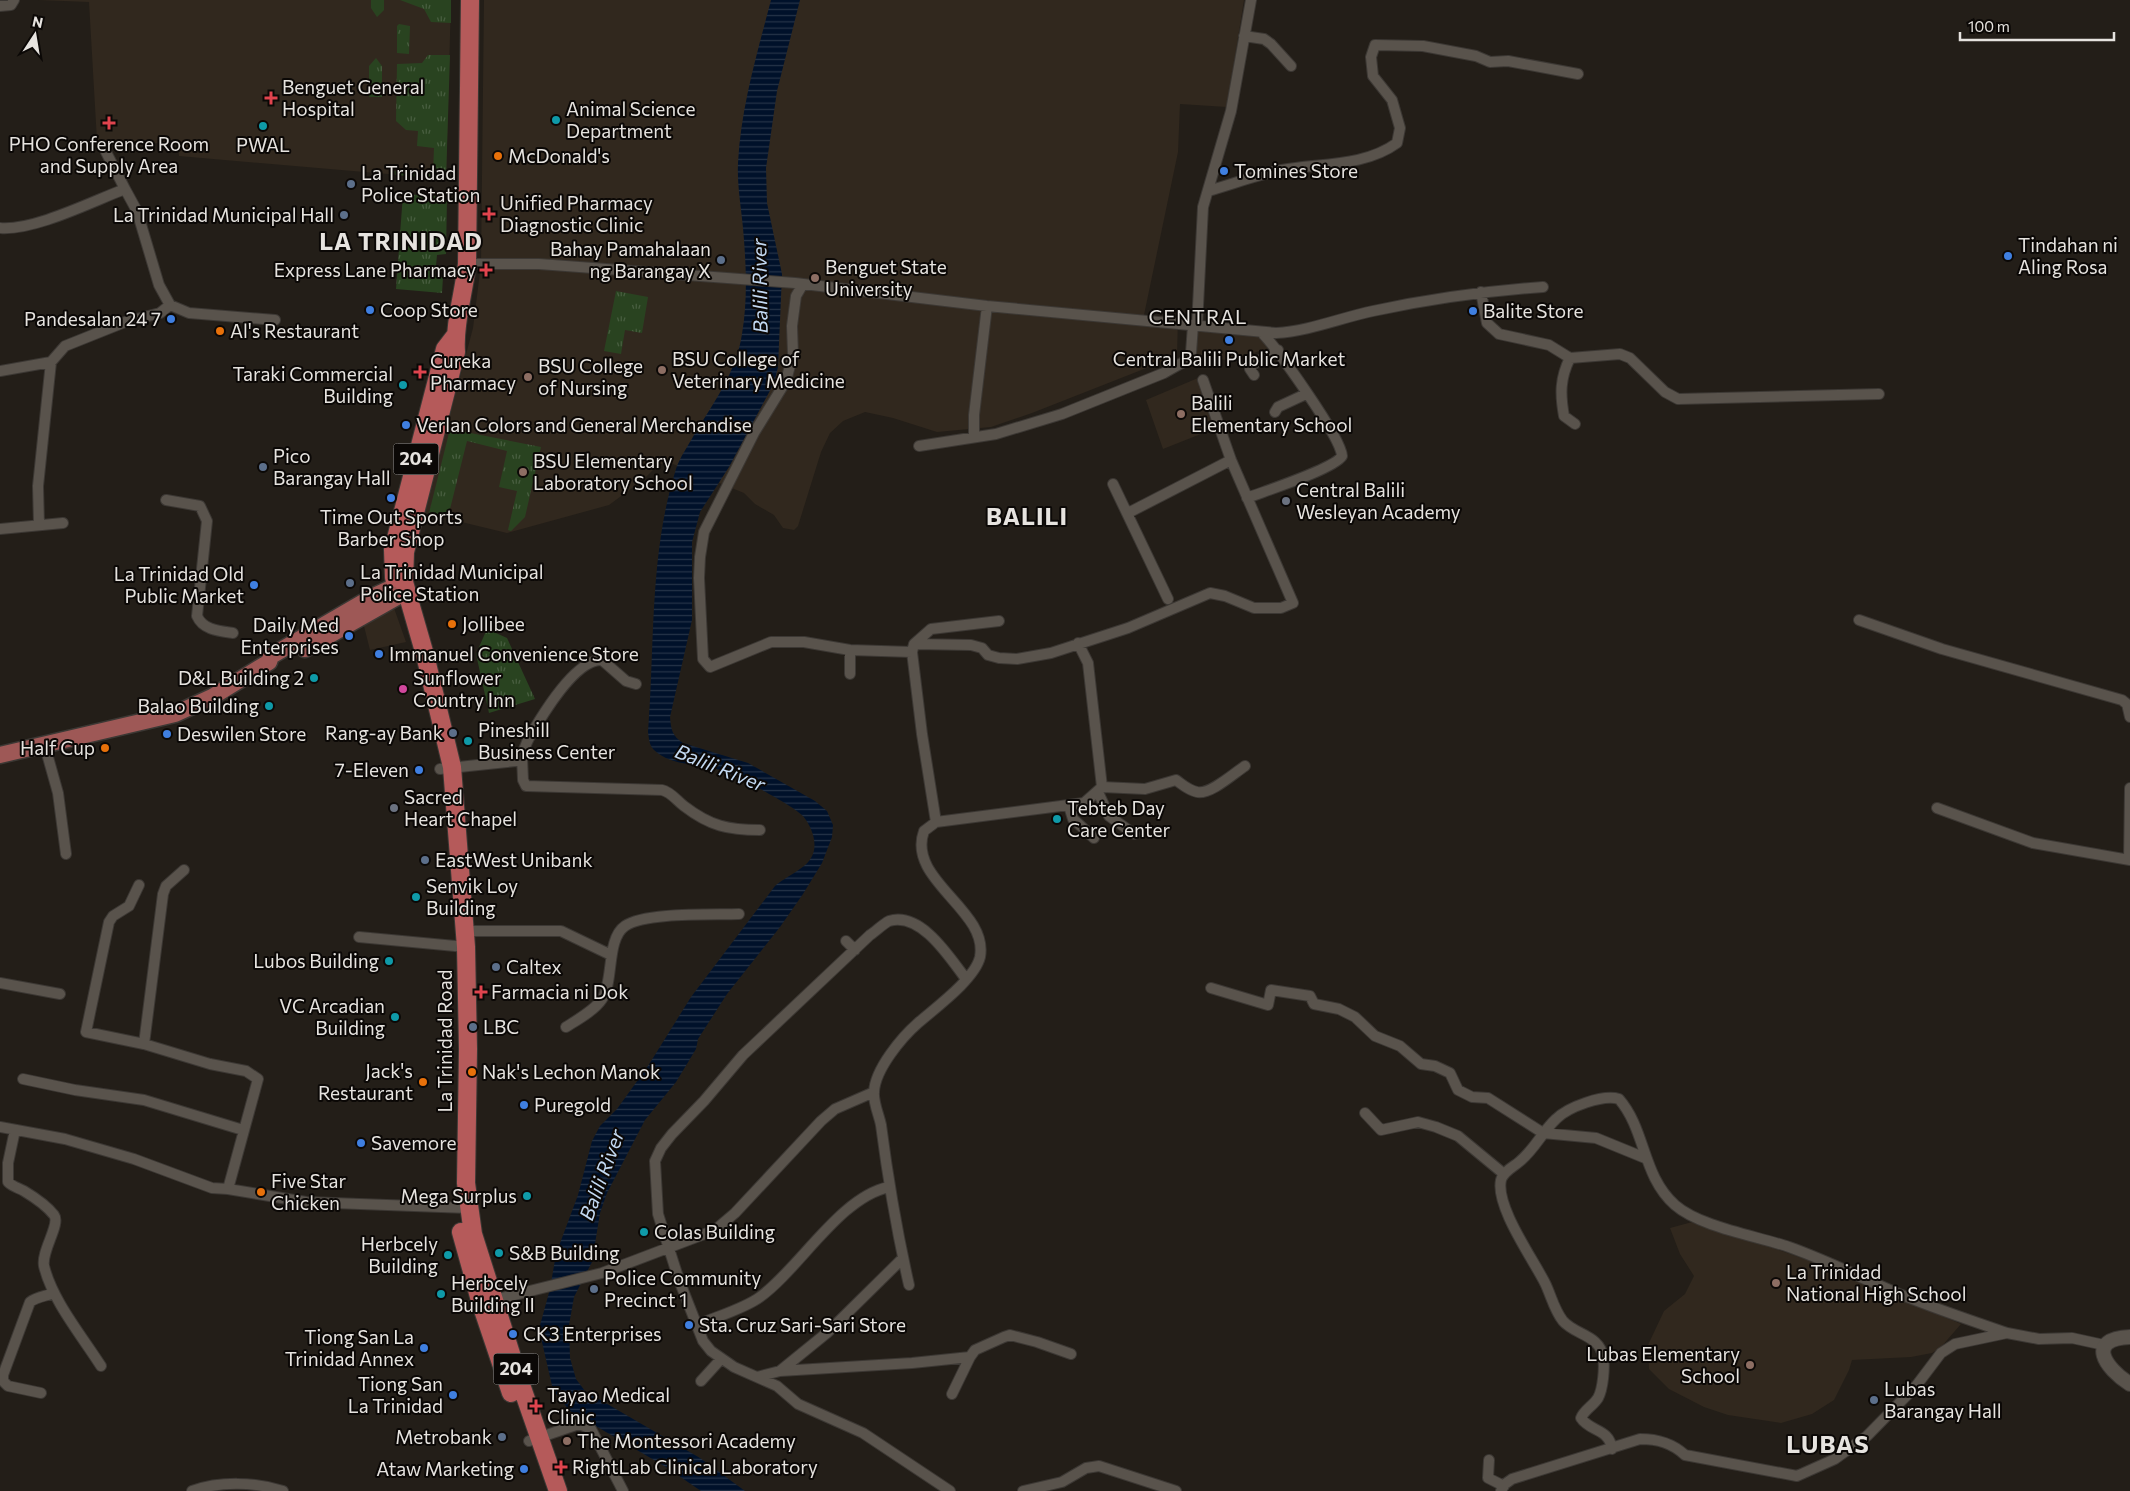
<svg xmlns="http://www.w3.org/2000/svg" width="2130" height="1491" font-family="Commissioner,sans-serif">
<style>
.built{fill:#31281e}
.grass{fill:url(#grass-tufts)}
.water{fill:url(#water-rules)}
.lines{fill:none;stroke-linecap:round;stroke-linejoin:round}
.minor-casing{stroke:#3c3834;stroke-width:12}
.secondary-casing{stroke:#3c3834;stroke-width:16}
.primary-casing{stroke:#3c3834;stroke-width:19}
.trunk-casing{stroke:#3c3834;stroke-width:20}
.minor{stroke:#59534c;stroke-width:10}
.secondary{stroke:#59534c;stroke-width:14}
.primary{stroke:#9e5856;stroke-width:16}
.trunk{stroke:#b55a5a;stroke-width:18}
.health-dot{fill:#e0444e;stroke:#0b0806;stroke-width:2}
.culture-dot{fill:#0f9aa8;stroke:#0b0806;stroke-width:2}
.food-dot{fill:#e8710a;stroke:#0b0806;stroke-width:2}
.shop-dot{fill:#3f7fe0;stroke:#0b0806;stroke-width:2}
.service-dot{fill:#5c6f8a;stroke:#0b0806;stroke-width:2}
.education-dot{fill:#8d6e63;stroke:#0b0806;stroke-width:2}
.worship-dot{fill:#6b7280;stroke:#0b0806;stroke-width:2}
.hotel-dot{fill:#d1479c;stroke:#0b0806;stroke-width:2}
.labels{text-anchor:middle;stroke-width:4;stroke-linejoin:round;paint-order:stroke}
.shield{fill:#0b0806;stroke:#a4a19e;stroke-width:1}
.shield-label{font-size:18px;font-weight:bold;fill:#e6e3df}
.poi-label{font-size:19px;fill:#e6e3df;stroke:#0b0806;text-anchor:start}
.street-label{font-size:19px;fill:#e6e3df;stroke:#0b0806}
.water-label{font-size:20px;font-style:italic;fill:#c3d9f2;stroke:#0b0806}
.neighbourhood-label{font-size:20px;letter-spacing:1px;fill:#e6e3df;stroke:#0b0806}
.district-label{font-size:24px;font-weight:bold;letter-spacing:1px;fill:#e6e3df;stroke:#0b0806}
</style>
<defs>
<pattern id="grass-tufts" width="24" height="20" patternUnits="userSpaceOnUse" patternTransform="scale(1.25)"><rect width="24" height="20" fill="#294320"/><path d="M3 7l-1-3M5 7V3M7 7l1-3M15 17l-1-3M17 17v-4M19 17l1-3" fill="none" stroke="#485e40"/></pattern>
<pattern id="water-rules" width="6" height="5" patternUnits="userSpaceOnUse" patternTransform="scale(1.25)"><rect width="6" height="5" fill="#00112a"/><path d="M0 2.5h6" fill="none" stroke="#253448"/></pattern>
</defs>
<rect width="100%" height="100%" fill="#231e18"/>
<path class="built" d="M38 0H451L446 179 179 156 178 144 97 141 89 2Z
M484 0H1244L1227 107 1180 104 1178 152 1144 315 1178 318 1177 356 1032 413 991 427 937 432 893 418 865 412 843 421 830 433 821 452 798 526 794 530 783 528 774 515 755 504 744 493 668 462 658 465 643 480 609 505 507 533 424 513 473 328 481 264Z
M1194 330 1258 333 1269 348 1231 360 1193 358Z
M1198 378 1216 428 1163 449 1146 400Z
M394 608 406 642 370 650 363 622Z
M1696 1221 1816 1263 1961 1324 1941 1347 1932 1353 1911 1357 1852 1360 1849 1370 1834 1400 1812 1414 1781 1423 1728 1415 1704 1407 1669 1389 1649 1369 1648 1345 1664 1311 1685 1294 1694 1276 1680 1254 1670 1228Z"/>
<path class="grass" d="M371 0H384V10L377 17 371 8Z
M400 0H451V23L431 22 424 9Z
M399 24 410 26 409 54 397 53V26Z
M428 55H450L446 179 395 175 394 171 433 174 434 148 417 146 418 131 406 130 396 121 397 64 422 63Z
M376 58 382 66V97H369V66Z
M403 194 447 197 446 254 437 255 435 276 443 277 442 293 396 289Z
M616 291 648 297 642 333 625 330 621 354 604 351Z
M450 429 541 447 525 517 511 531 508 530 517 491 499 487 507 451 467 441 448 517 429 513Z
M487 629 507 638 535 699 489 713 476 654Z"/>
<path class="water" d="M771 0H800L777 91 766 168 767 203 782 274 778 367 774 383 729 467 700 512 692 542V620L670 717C671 729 672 736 683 743L748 763 815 801 827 811 833 825 832 837 822 863 803 894 780 927 727 994 698 1039 696 1049 676 1082 645 1120 607 1193 600 1213 592 1262 574 1297 569 1325 570 1358 576 1379 585 1391 700 1458 745 1491H701L666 1467 570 1411 553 1390 539 1329 550 1289 556 1254 578 1195 592 1141 600 1126 617 1109 648 1066 691 997 775 886C785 877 805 869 811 858 819 845 812 827 803 816 793 805 737 776 723 771 701 763 672 767 654 750 649 745 649 738 648 732 655 645 649 554 676 469 680 457 688 446 694 435 714 402 736 373 742 334 748 299 746 262 743 228 741 206 737 185 738 163 741 107 757 54 771 0Z"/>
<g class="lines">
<g class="minor-casing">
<path id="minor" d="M0 6 11 5 14 0
M1244 36 1264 39 1271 44 1291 66
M125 189 137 211 159 285 170 305 189 313 275 320
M1208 191C1233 184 1256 175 1282 170 1319 163 1364 167 1397 143L1400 128 1392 100 1373 76 1371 57 1375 45 1423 46 1476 56 1490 62 1508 61 1578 74
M0 228C34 231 93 201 125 189L106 152
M467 264H539L795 283 987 306 1276 333C1309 331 1340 318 1373 311 1429 299 1486 291 1543 287
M803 284 796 296 792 326 793 354 786 381 754 433 704 532 700 557 699 578 703 659 710 667 771 642H804L850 650 912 652
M1481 292 1487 323 1499 334 1549 345 1570 358 1620 354 1630 358 1665 392 1678 399 1879 394
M1197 326 1203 207 1231 111 1251 0
M1570 358C1560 378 1560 394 1564 416L1575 424
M0 371 51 362 65 346 125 322 160 313 170 305
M1254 375 1250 369 1252 365 1278 350
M1275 412 1278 407 1306 394
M974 437V415L987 306
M919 446 996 434 1062 414 1164 373 1187 360 1191 353 1193 325
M1113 484 1168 599
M1247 498C1265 491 1334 469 1342 456 1341 437 1276 347 1261 332
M166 500 200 506 207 521 197 616C203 630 219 631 233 633
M1128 513 1231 460
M39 525 38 486 51 362
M0 529 63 523
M1859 620 1942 649 2122 700 2127 704 2130 717
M1078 643 1088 663 1102 787
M914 644 971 645 982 648 988 655 999 658 1017 659 1051 653 1128 628 1210 593 1225 596 1254 608H1281L1293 603 1231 460 1203 380
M850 650V674
M44 743 58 793 66 854
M522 757 523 780 526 786 662 790C671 792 676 800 684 806 710 826 728 830 760 830
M440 769 516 761C524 755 524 747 529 738 541 717 575 659 602 660L626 681 636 684
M1098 792 1109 816 1134 834
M1069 806 1073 819 1094 838
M1937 808 2033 843 2130 860
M936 822 922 734 912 652 914 644 931 629 999 621
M2129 860 2130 788
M465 931H561L611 955
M359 937 466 947
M846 941 855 950
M0 983 60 994
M1211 988 1268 1005 1271 990 1310 996 1314 1004 1339 1009 1355 1017 1375 1036 1400 1046 1421 1064 1435 1066 1450 1073 1458 1090 1472 1097 1488 1098 1543 1133 1596 1138 1645 1158
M566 1027C577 1020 595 1010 602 999 614 982 606 939 625 926 645 912 713 915 739 914
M144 1044 163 894 166 886 184 870
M23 1079 75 1090 144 1100 243 1130
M1365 1113 1381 1130 1418 1122 1436 1127 1458 1136 1504 1174
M0 1127 65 1139 134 1159 212 1188 228 1189 258 1079 246 1071 210 1064 144 1044 86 1032 109 922 113 916 129 906 139 885
M15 1130 8 1163V1182C13 1187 19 1188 24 1191 34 1197 47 1206 54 1215 61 1224 41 1251 44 1266 52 1300 82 1336 101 1366
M228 1189 306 1202 468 1208
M909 1285C897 1232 888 1179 881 1125 879 1115 873 1102 874 1092 875 1069 902 1037 918 1023 935 1008 975 979 980 957 989 910 906 880 924 831L936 822 1084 803 1102 787 1145 789 1176 780C1183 785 1188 790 1197 792 1210 795 1233 774 1245 766
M490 1301 602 1273 715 1230 735 1213 821 1121 835 1109 874 1092
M697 1325C715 1317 744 1309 760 1297 800 1268 840 1197 889 1187
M780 1371 828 1332 903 1258
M757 1377 780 1371 912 1363 970 1357
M701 1381 721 1359
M41 1393 8 1386 3 1381V1375L30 1302C36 1297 46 1296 54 1293
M952 1394 970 1357 975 1350 1004 1337 1010 1335 1037 1342 1071 1354
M529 1441 579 1424 591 1429 623 1491
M1612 1449C1609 1428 1590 1432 1581 1418 1584 1410 1593 1406 1598 1398 1603 1389 1605 1367 1603 1357 1600 1335 1575 1335 1563 1321 1554 1310 1551 1295 1545 1283 1533 1259 1495 1206 1501 1180 1503 1172 1513 1167 1519 1162 1535 1149 1542 1132 1556 1119 1568 1107 1603 1094 1619 1099 1646 1130 1642 1176 1675 1205 1700 1227 1757 1236 1789 1247 1826 1260 1861 1278 1897 1293 1933 1308 1970 1320 2007 1333
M1489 1460 1488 1478 1504 1486
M192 1491C220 1481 255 1482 283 1491
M950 1491 863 1433 798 1404 777 1386 734 1367 711 1351 703 1341 679 1280 658 1214 655 1161 661 1148 672 1134 704 1101 743 1055 870 935C876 931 883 924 889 921 921 911 950 958 966 979
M1023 1491 1062 1482 1086 1468 1099 1466 1176 1491
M1501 1491 1505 1484 1512 1479 1640 1439C1658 1439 1672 1443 1685 1455L1797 1476 1835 1459 1867 1436 1916 1386 1941 1353 1955 1344 2007 1333 2039 1339 2072 1338 2104 1345"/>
</g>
<g class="secondary-casing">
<path id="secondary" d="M2130 1337C2085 1339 2105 1368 2130 1384"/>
</g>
<g class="primary-casing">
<path id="primary" d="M305 649 404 593
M0 755 175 714 212 697 269 662 271 656 374 596 404 582"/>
</g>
<g class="trunk-casing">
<path id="trunk" d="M470 0 467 264C464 292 454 324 456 352L405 552 404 582 425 655 452 767 466 947 468 1049 466 1183 473 1234 519 1379 558 1491
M394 578 393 550 445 349 455 336
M461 1232 481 1304 511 1393"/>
</g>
<use href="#minor" class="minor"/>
<use href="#secondary" class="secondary"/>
<use href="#primary" class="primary"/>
<use href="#trunk" class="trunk"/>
</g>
<g class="health-dot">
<path d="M268.5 90.5h5v5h5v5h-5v5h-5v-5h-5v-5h5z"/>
<path d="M106.5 115.5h5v5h5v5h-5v5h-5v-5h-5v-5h5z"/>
<path d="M486.5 206.5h5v5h5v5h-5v5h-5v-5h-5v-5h5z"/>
<path d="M483.5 262.5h5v5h5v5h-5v5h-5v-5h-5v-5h5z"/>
<path d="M417.5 364.5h5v5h5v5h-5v5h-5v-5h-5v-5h5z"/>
<path d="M478.5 984.5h5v5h5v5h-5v5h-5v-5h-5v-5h5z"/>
<path d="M533.5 1398.5h5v5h5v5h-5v5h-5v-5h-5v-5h5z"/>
<path d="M558.5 1459.5h5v5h5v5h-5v5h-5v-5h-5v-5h5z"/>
</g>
<g class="culture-dot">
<circle cx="556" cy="120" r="5"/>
<circle cx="263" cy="126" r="5"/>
<circle cx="403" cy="385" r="5"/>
<circle cx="314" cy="678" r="5"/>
<circle cx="269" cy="706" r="5"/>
<circle cx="468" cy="741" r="5"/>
<circle cx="1057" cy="819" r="5"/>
<circle cx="416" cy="897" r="5"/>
<circle cx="389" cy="961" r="5"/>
<circle cx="395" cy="1017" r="5"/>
<circle cx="527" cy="1196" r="5"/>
<circle cx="644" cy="1232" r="5"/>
<circle cx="499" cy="1253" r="5"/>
<circle cx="448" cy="1255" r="5"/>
<circle cx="441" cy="1294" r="5"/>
</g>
<g class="food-dot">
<circle cx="498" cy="156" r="5"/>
<circle cx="220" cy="331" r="5"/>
<circle cx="452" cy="624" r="5"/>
<circle cx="105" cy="748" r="5"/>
<circle cx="472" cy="1072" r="5"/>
<circle cx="423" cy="1082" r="5"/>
<circle cx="261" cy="1192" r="5"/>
</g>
<g class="shop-dot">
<circle cx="1224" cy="171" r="5"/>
<circle cx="2008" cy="256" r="5"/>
<circle cx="370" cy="310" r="5"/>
<circle cx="1473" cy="311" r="5"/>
<circle cx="171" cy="319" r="5"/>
<circle cx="1229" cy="340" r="5"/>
<circle cx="406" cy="425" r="5"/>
<circle cx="391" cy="498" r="5"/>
<circle cx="254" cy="585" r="5"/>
<circle cx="349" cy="636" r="5"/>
<circle cx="379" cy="654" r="5"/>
<circle cx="167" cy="734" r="5"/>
<circle cx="419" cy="770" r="5"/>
<circle cx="524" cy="1105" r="5"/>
<circle cx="361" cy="1143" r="5"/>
<circle cx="689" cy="1325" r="5"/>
<circle cx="513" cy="1334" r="5"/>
<circle cx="424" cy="1348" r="5"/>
<circle cx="453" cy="1395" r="5"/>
<circle cx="524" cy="1469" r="5"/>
</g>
<g class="service-dot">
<circle cx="351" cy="184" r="5"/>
<circle cx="344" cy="215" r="5"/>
<circle cx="721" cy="260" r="5"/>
<circle cx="263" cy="467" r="5"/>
<circle cx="350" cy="583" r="5"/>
<circle cx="453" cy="733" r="5"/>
<circle cx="425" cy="860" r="5"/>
<circle cx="496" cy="967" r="5"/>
<circle cx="473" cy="1027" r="5"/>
<circle cx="594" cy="1289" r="5"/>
<circle cx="1874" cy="1400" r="5"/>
<circle cx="502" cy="1437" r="5"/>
</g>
<g class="education-dot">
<circle cx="815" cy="278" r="5"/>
<circle cx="662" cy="370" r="5"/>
<circle cx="528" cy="377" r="5"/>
<circle cx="1181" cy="414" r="5"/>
<circle cx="523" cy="472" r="5"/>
<circle cx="1776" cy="1283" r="5"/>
<circle cx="1750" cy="1365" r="5"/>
<circle cx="567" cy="1441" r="5"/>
</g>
<g class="worship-dot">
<circle cx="1286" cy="501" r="5"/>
<circle cx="394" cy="808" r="5"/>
</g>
<circle class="hotel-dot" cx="403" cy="689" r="5"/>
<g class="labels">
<g class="shield">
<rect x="393.5" y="443.5" width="45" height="31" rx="4"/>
<rect x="493.5" y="1353.5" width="45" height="31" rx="4"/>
</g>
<g class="shield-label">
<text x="416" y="465">204</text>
<text x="516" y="1375">204</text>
</g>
<g class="poi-label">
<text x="282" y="94">Benguet General<tspan x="282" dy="22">Hospital</tspan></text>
<text x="566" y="116">Animal Science<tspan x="566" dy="22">Department</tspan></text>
<text x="109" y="151" text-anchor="middle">PHO Conference Room<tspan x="109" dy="22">and Supply Area</tspan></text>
<text x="263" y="152" text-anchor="middle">PWAL</text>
<text x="508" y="163">McDonald's</text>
<text x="1234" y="178">Tomines Store</text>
<text x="361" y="180">La Trinidad<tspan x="361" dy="22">Police Station</tspan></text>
<text x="500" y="210">Unified Pharmacy<tspan x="500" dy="22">Diagnostic Clinic</tspan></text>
<text x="334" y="222" text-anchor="end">La Trinidad Municipal Hall</text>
<text x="2018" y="252">Tindahan ni<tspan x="2018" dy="22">Aling Rosa</tspan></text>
<text x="711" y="256" text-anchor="end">Bahay Pamahalaan<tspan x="711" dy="22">ng Barangay X</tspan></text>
<text x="825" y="274">Benguet State<tspan x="825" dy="22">University</tspan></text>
<text x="476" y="277" text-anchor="end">Express Lane Pharmacy</text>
<text x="380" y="317">Coop Store</text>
<text x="1483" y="318">Balite Store</text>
<text x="161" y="326" text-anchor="end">Pandesalan 24 7</text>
<text x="230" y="338">Al's Restaurant</text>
<text x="672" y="366">BSU College of<tspan x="672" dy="22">Veterinary Medicine</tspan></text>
<text x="1229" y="366" text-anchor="middle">Central Balili Public Market</text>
<text x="430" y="368">Cureka<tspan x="430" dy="22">Pharmacy</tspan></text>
<text x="538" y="373">BSU College<tspan x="538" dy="22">of Nursing</tspan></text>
<text x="393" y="381" text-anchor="end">Taraki Commercial<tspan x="393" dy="22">Building</tspan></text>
<text x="1191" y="410">Balili<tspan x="1191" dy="22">Elementary School</tspan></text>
<text x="416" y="432">Verlan Colors and General Merchandise</text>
<text x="273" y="463">Pico<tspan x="273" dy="22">Barangay Hall</tspan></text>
<text x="533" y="468">BSU Elementary<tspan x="533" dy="22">Laboratory School</tspan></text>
<text x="1296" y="497">Central Balili<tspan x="1296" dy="22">Wesleyan Academy</tspan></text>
<text x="391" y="524" text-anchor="middle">Time Out Sports<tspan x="391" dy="22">Barber Shop</tspan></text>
<text x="360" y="579">La Trinidad Municipal<tspan x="360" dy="22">Police Station</tspan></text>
<text x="244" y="581" text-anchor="end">La Trinidad Old<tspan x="244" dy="22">Public Market</tspan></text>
<text x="462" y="631">Jollibee</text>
<text x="339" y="632" text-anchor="end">Daily Med<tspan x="339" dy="22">Enterprises</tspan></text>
<text x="389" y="661">Immanuel Convenience Store</text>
<text x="304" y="685" text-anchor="end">D&amp;L Building 2</text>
<text x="413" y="685">Sunflower<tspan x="413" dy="22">Country Inn</tspan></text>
<text x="259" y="713" text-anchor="end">Balao Building</text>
<text x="478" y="737">Pineshill<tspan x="478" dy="22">Business Center</tspan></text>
<text x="443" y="740" text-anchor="end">Rang-ay Bank</text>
<text x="177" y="741">Deswilen Store</text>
<text x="95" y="755" text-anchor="end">Half Cup</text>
<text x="409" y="777" text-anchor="end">7-Eleven</text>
<text x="404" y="804">Sacred<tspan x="404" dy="22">Heart Chapel</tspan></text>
<text x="1067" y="815">Tebteb Day<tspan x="1067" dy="22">Care Center</tspan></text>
<text x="435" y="867">EastWest Unibank</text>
<text x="426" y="893">Senvik Loy<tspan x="426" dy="22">Building</tspan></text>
<text x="379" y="968" text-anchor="end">Lubos Building</text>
<text x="506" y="974">Caltex</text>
<text x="491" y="999">Farmacia ni Dok</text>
<text x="385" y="1013" text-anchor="end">VC Arcadian<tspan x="385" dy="22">Building</tspan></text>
<text x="483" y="1034">LBC</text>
<text x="413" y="1078" text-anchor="end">Jack's<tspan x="413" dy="22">Restaurant</tspan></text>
<text x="482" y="1079">Nak's Lechon Manok</text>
<text x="534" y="1112">Puregold</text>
<text x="371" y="1150">Savemore</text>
<text x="271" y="1188">Five Star<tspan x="271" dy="22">Chicken</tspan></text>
<text x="517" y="1203" text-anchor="end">Mega Surplus</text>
<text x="654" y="1239">Colas Building</text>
<text x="438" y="1251" text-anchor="end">Herbcely<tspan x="438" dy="22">Building</tspan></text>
<text x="509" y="1260">S&amp;B Building</text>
<text x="1786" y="1279">La Trinidad<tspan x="1786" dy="22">National High School</tspan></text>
<text x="604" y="1285">Police Community<tspan x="604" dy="22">Precinct 1</tspan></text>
<text x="451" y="1290">Herbcely<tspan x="451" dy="22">Building II</tspan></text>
<text x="699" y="1332">Sta. Cruz Sari-Sari Store</text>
<text x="523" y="1341">CK3 Enterprises</text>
<text x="414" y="1344" text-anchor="end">Tiong San La<tspan x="414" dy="22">Trinidad Annex</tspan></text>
<text x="1740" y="1361" text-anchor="end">Lubas Elementary<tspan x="1740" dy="22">School</tspan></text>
<text x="443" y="1391" text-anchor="end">Tiong San<tspan x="443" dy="22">La Trinidad</tspan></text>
<text x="1884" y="1396">Lubas<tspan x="1884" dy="22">Barangay Hall</tspan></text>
<text x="547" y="1402">Tayao Medical<tspan x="547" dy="22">Clinic</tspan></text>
<text x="492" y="1444" text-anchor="end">Metrobank</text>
<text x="577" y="1448">The Montessori Academy</text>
<text x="572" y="1474">RightLab Clinical Laboratory</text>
<text x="514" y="1476" text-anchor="end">Ataw Marketing</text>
</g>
<g class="street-label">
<text transform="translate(445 1041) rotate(-90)" y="7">La Trinidad Road</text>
</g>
<g class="water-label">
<text transform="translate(760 286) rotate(-91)" y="7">Balili River</text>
<text transform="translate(720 768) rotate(22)" y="7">Balili River</text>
<text transform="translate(602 1175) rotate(-70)" y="7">Balili River</text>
</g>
<g class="neighbourhood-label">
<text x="1198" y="324">CENTRAL</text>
</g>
<g class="district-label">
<text x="401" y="250">LA TRINIDAD</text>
<text x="1027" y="525">BALILI</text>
<text x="1828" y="1453">LUBAS</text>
</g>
</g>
<g transform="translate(35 35) rotate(12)" stroke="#0b0806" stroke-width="4" paint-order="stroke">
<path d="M0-4L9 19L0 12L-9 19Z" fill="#e6e3df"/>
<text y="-8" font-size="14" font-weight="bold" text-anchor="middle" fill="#e6e3df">N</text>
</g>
<path d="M1960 32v8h154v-8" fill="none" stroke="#e6e3df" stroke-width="2.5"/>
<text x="1968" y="32" font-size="15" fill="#e6e3df" stroke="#0b0806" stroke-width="4" paint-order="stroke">100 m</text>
</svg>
